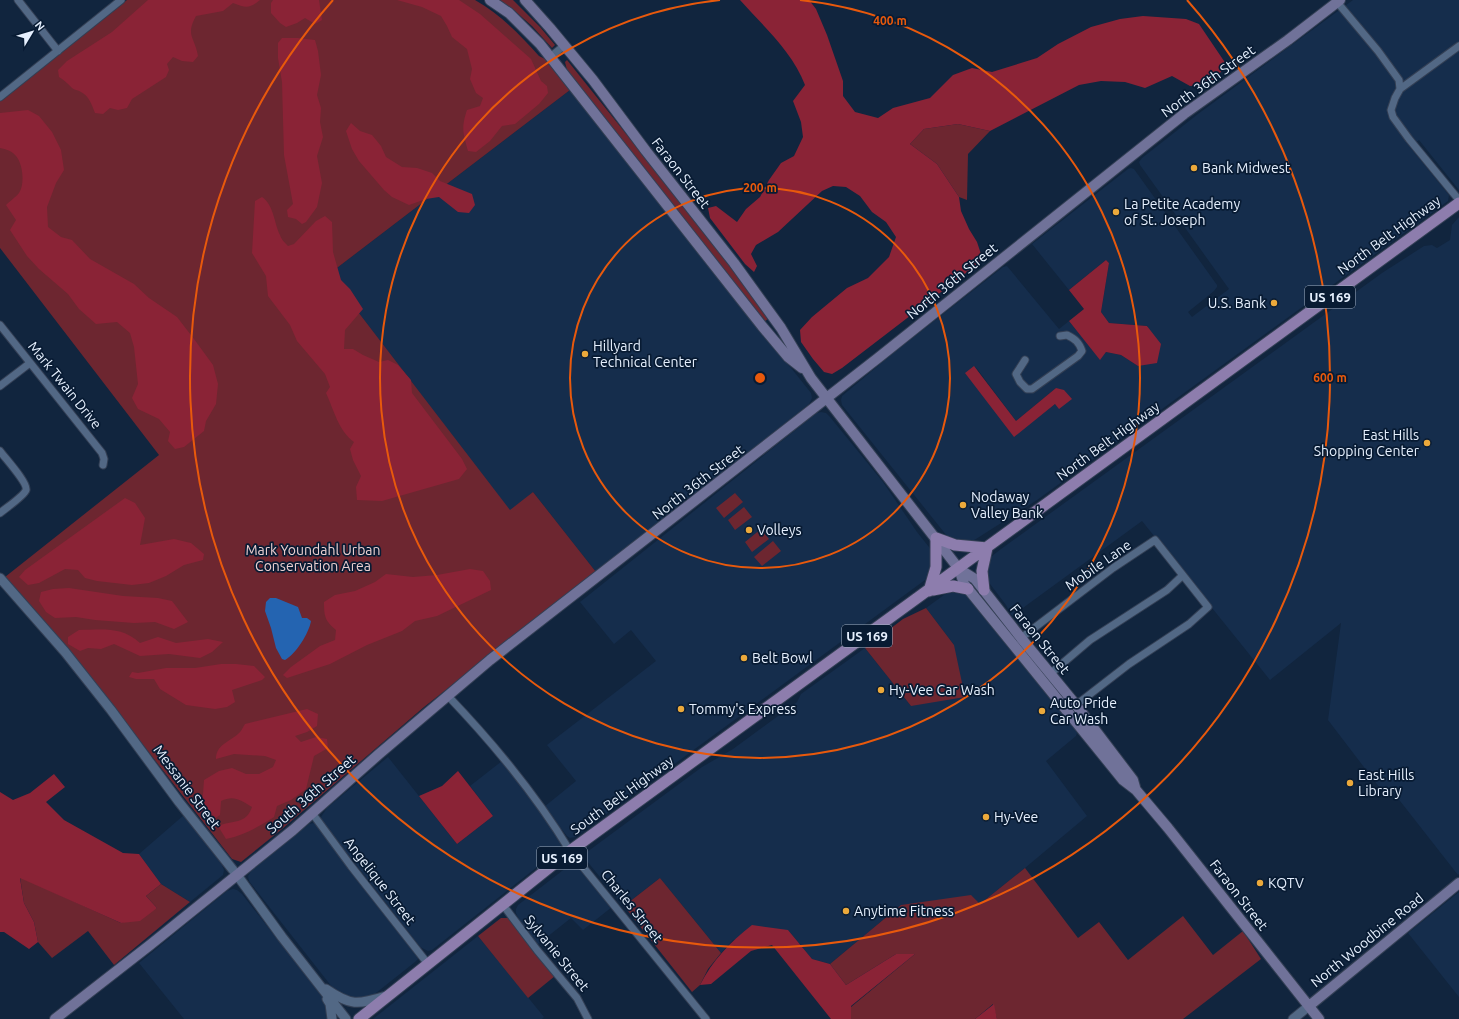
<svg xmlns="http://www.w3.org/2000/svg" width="1459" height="1019" font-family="Ubuntu,sans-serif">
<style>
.built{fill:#152d4c;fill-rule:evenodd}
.green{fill:#6d2630}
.forest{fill:#8a2336}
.water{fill:#2464b1}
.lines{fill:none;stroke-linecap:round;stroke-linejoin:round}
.minor-casing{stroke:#333f54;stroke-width:9}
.tertiary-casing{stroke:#333f54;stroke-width:11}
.secondary-casing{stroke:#333f54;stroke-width:12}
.primary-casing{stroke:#333f54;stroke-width:13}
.minor{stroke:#526885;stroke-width:7}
.tertiary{stroke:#526885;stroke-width:9}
.secondary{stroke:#707299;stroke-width:10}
.primary{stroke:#8d7dad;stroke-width:11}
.ring{fill:none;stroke:#e8590c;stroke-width:2}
.poi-dot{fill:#eca93b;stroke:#081b33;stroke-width:1.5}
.labels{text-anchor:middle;stroke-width:3.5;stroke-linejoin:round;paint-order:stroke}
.shield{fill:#081b33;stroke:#a3b0c1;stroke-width:1}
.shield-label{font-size:13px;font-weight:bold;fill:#e6f0fe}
.street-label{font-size:14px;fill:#e6f0fe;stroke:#081b33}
.poi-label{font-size:14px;fill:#e6f0fe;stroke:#081b33;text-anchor:start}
.park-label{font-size:14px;fill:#eed0d1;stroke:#081b33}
.centre{fill:#e8590c;stroke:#081b33;stroke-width:2}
.ring-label{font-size:12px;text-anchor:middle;font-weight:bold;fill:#e8590c;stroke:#081b33;stroke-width:3.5;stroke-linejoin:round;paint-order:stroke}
</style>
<rect width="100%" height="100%" fill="#11253e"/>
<path class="built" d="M1353 0H1459V190L1419 140 1410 147 1449 195 1448 201 1037 500 976 539 968 543 951 539 947 536 842 405 841 400 842 396 891 355 1003 267 1007 266 1059 329 1069 321 1100 359 1106 352 1121 355 1138 366 1148 326 1109 323 1101 312 1109 263 1106 260 1069 290 1032 244 1128 169 1131 168 1134 169 1217 285V287L1214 291 1188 312 1192 317 1229 289 1140 165 1139 162 1142 158 1198 114ZM975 366 1016 421 1056 388 1071 399 1059 408 1055 404 1014 436Z
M570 90 811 393 812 398 809 404 803 409 596 572 533 492 510 511 329 274Z
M1459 217V874L1458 875 1393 792 1386 796 1328 720 1341 623 1270 680 1142 521 1012 616 1006 605 987 580 988 563 992 556 1001 549 1382 273 1424 246 1432 245 1437 248 1450 240 1452 225Z
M821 412 826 413 830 417 883 482 917 532 929 547 932 553 933 562 930 573 925 580 575 837 570 838 567 836 544 807 576 781 547 745 656 661 631 630 614 644 580 602 817 413Z
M966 590 1075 728 1077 733 1076 736 1046 761 1087 816 1025 868 980 904 901 905 830 964 812 959 788 930 733 940 721 953 660 878 624 906 586 860 585 855 587 852 702 767 733 749 797 702 801 694 865 648 911 706 954 645 926 608 948 592Z
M388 757 457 844 493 816 470 786 502 761 541 811 562 844 560 849 432 950 428 951 420 947 322 821 321 817 327 808Z
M184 815 222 865 224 870 223 875 190 902 161 884 139 854Z
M314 823 318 826 418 955V959L415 962 371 997 363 1000 340 995 332 987 249 881 248 876 251 871 309 824Z
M575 863 579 865 612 907 583 930 571 918 537 945 520 922 516 913V909L518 905 571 864Z
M233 889 237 890 242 894 324 999 328 1008 329 1019H184L139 963 227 891Z
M1459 892V997L1408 933Z
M478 936 544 1017 542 1019H373Z"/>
<path class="green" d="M127 0H475C500 14 520 35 539 56L545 59 570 90 329 274 510 510 533 492 596 572 424 707 282 829 241 862 232 859 66 646 5 577 159 455 0 248V101Z
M496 0H513L540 27 555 45 552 48 532 26 516 12Z
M567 60 703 230 769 318 764 322 570 75 567 70 565 62Z
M958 124 990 131 968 154 967 200 959 197 937 164 910 144 924 129Z
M735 493 743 502 724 518 716 508Z
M744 507 752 517 735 530 728 520Z
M761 529 769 539 752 552 745 542Z
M773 541 781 551 762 566 754 557Z
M926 608 954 645 965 697 911 706 865 648 903 619Z
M1025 868 1078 938 1099 922 1128 960 1183 916 1213 955 1243 931 1261 959 1183 1019H997L993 1004 975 1019H851V1007L915 954H896L846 985 830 964 901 905 971 895 980 904Z
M20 877 121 923 157 908 146 896 161 884 190 902 114 965 88 931 52 958 38 942 34 922 24 903Z
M660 878 721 953 708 969 700 985 692 992 624 906Z
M501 918H509L525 940 555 976 528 998 478 936Z"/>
<path class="forest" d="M148 0H260C249 9 246 8 233 3L223 11 196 16C185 36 195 37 198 56L193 62 182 61 173 57 167 64 169 70 166 77 132 99 127 108 118 110 110 108 103 114 95 113C92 105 89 96 81 92 78 90 74 90 72 88 67 83 64 80 59 77L58 70 67 61 112 32Z
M273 0H319L322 20 315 24 305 18 297 23 286 27 280 23 271 13V3Z
M397 0H459L480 14 531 59 541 81 547 86 548 93 539 104 515 124 502 126 490 141 476 152 468 151C463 133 461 128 467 110L480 106 483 98 476 93 470 79 472 69 467 49 452 37 447 26 441 16 422 7Z
M740 0H809L816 9 827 35 843 81V96L855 112 878 118 893 108 930 98 953 75 972 68 992 72 1037 58 1058 44 1091 27 1120 19 1143 16 1186 19 1199 24 1226 64 1218 76 1206 85 1190 86 1172 76 1145 88 1125 82 1101 81 1079 85 990 131 958 124 924 129 910 144 937 164 959 197 961 211 969 229 977 242 982 257 979 263 842 368 832 374 824 372 813 359 801 342 800 330 812 317 847 288 868 278 889 257 896 237 886 222 872 212 860 196 846 187 833 186 822 191 778 232 756 245 751 254 757 266 754 272 745 264 710 218 708 208 716 206 737 222 746 209 760 197 769 180 781 163 794 156 803 137 801 122 793 101 805 85C792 51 764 27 740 0Z
M282 38H298L315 40 318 51 321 75 317 95 321 108 320 122 323 137 317 156 322 183 317 207 306 222 302 224 296 219 288 217 287 210 293 204 284 155 282 82 278 58V43Z
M28 110 39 116 52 132 61 150 64 170 56 183 47 207 48 227 61 237 72 240 90 259 134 284 149 298 177 317 194 339 213 365 218 384 216 404 206 421 204 431 184 447 175 449 168 441 170 432 159 419 138 409 132 398 138 384 134 347 130 333 117 322 96 324 79 309 68 294 39 269 27 256 10 230 16 220 6 205C9 202 17 196 19 193 25 184 23 164 16 156 12 151 6 149 0 148V113Z
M351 123 360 131 372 135 381 146 386 157 402 167 417 168 432 173 440 181 472 194 475 205 469 213 458 212 439 197 426 199 409 205 392 197 384 190 359 161 352 149 346 131Z
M262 197C274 205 274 223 280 235 281 239 285 243 288 246L294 244 316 221 325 216 332 222 333 252 341 280 350 289 363 309 345 330 344 349H353L363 355 379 362 388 360 398 365 411 380 412 393 462 459 467 469 459 479 382 501 357 500 356 487 361 476 353 460 350 449 354 442C338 430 334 410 326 393L330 387 325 374 297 341 290 325 268 296 266 276 252 253 255 201Z
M1106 260 1109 263 1101 312 1109 323 1147 326 1161 344 1157 363 1138 366 1121 355 1106 352 1100 360 1069 321 1084 309 1069 290Z
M974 366 1016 421 1056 388 1064 390 1072 399 1059 409 1055 404 1014 437 965 373Z
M125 498 135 503 145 518 140 545 174 539 191 543 204 554 203 560 184 565 166 576 149 583 132 585 97 581 85 578 78 570 65 569 39 583 28 585 19 577 25 570Z
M470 569 483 571 490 581 491 590 437 616 415 621 402 631 367 645 330 664 287 678 283 675 291 667 320 646 335 640 336 630C325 621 324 616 324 602L335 595 355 591 375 582 386 574 413 577 437 575Z
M69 588 123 596 158 598 172 601 188 622 174 629 155 622 134 623 95 620 76 617 55 618 46 612 39 601 41 592 53 589Z
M79 630C103 630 121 626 140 643L158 637 176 643 208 639 223 642 212 652 200 658 169 654 140 656 114 644 101 649 88 648 80 651 68 644V637Z
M221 664H236L254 666 265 677 262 680 232 690 235 702 227 707 215 709 186 705 160 689 154 679H136L129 677 132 672 138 673 166 668H195Z
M307 709 318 714 317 726 307 732 295 736 301 742 316 737 327 739 328 748 314 756 306 789 291 800 277 806 274 817C258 827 245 835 226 839L218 826C232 820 246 825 252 807 240 800 234 795 221 801L220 815 212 820 199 811 203 794 204 780 219 771 232 768 246 774H259L273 767 276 760 265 756 234 754 216 759C216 745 229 742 238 734 241 732 243 727 245 724Z
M458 771 493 816 457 844 419 796 442 786Z
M54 774 65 787 46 802 64 820 123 853 139 854 161 884 146 896 157 908 140 921 121 923 20 878 24 903 34 922 38 942 29 949 4 932H0V792L13 800 30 793Z
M752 925 788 930 812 959 830 964 846 985 896 954H915L851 1006V1019H831L772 945 751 951 711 984 700 985C713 960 729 943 752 925Z
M994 1004 997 1019H975Z"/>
<path class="water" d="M270 598H276L298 607 302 618H307L311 621C309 633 296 654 285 660L282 659 276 648 271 628 265 611 266 602Z"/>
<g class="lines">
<g class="minor-casing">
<path id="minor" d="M18 0 58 51
M1337 2 1378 51 1399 80 1400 89 1395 98 1391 110 1393 117 1409 139 1459 200
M550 57 565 45
M1400 89 1459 46
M0 97 121 0
M0 325 102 453 104 459 103 465
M1025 360 1016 374 1020 382 1027 389H1032L1078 356 1082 351C1079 342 1075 339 1067 335L1060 336
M0 386 30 363
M0 451C5 458 28 483 26 490 24 496 6 508 0 513
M1021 638 1113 568 1155 540 1208 607 1189 624 1129 664 1076 705
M1050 674 1090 640 1167 590 1182 576
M448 696C493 743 536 795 570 851L706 1019
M312 813 351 866 428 964
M503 905 537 950 577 998 588 1019"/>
</g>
<g class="tertiary-casing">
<path id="tertiary" d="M0 578 65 652 111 710 179 802 237 875 282 937 346 1019
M326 989C351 1006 357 1005 386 996
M327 999 330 1004 332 1019
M1293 1019 1309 1006"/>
</g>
<g class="secondary-casing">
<path id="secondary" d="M490 0 509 13 540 44 762 326 788 357 802 368
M525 0 550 28 593 80 646 151 734 263 781 328 811 378 959 569 964 584 1123 780 1136 790 1168 828 1319 1019
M959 569 975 579 1021 638 1076 705 1133 780 1135 787
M1309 1006 1459 883
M55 1019 150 945 293 830 379 754 490 660 878 358 1184 114 1288 40 1340 0"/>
</g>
<g class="primary-casing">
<path id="primary" d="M933 590 953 586 968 589
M929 591 936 567V538L955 545 987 548 982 571 984 590
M359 1019 570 851 1459 203"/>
</g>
<use href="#minor" class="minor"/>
<use href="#tertiary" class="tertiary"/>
<use href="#secondary" class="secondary"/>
<use href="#primary" class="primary"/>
</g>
<g class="ring">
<circle cx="760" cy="378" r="190"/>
<path d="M800 0A380 380 0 1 1 720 0"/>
<path d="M1187 0A570 570 0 1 1 333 0"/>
</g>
<g class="poi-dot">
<circle cx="1194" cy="168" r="4"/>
<circle cx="1116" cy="212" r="4"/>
<circle cx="1274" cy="303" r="4"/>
<circle cx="585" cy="354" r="4"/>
<circle cx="1427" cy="443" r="4"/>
<circle cx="963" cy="505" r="4"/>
<circle cx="749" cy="530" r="4"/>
<circle cx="744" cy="658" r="4"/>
<circle cx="881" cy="690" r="4"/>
<circle cx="681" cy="709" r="4"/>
<circle cx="1042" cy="711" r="4"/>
<circle cx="1350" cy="783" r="4"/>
<circle cx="986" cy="817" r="4"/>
<circle cx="1260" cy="883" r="4"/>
<circle cx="846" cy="911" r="4"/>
</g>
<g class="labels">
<g class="shield">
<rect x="1305" y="286" width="50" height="22" rx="3"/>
<rect x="842" y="625" width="50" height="22" rx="3"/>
<rect x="537" y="847" width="50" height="22" rx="3"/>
</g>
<g class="shield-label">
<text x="1330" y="302">US 169</text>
<text x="867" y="641">US 169</text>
<text x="562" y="863">US 169</text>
</g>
<g class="street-label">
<text transform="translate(1208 81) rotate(-36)" y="5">North 36th Street</text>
<text transform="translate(681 173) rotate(52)" y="5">Faraon Street</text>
<text transform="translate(1389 235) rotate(-36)" y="5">North Belt Highway</text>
<text transform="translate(952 281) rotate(-39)" y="5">North 36th Street</text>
<text transform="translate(65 385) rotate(51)" y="5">Mark Twain Drive</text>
<text transform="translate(1108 441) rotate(-36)" y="5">North Belt Highway</text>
<text transform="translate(698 482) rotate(-38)" y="5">North 36th Street</text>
<text transform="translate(1098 565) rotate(-35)" y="5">Mobile Lane</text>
<text transform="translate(1040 639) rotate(51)" y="5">Faraon Street</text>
<text transform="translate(187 787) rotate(53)" y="5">Messanie Street</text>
<text transform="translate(311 794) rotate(-41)" y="5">South 36th Street</text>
<text transform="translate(622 795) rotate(-36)" y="5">South Belt Highway</text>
<text transform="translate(380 881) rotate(52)" y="5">Angelique Street</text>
<text transform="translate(1239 895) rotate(52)" y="5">Faraon Street</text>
<text transform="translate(632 906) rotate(51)" y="5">Charles Street</text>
<text transform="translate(1367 940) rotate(-39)" y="5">North Woodbine Road</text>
<text transform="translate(557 953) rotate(51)" y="5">Sylvanie Street</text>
</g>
<g class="poi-label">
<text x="1202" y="173">Bank Midwest</text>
<text x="1124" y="209">La Petite Academy<tspan x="1124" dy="16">of St. Joseph</tspan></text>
<text x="1266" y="308" text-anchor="end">U.S. Bank</text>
<text x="593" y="351">Hillyard<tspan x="593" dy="16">Technical Center</tspan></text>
<text x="1419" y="440" text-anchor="end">East Hills<tspan x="1419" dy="16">Shopping Center</tspan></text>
<text x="971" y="502">Nodaway<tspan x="971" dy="16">Valley Bank</tspan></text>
<text x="757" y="535">Volleys</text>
<text x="752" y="663">Belt Bowl</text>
<text x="889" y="695">Hy-Vee Car Wash</text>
<text x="1050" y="708">Auto Pride<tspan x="1050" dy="16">Car Wash</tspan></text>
<text x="689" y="714">Tommy's Express</text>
<text x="1358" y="780">East Hills<tspan x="1358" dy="16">Library</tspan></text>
<text x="994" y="822">Hy-Vee</text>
<text x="1268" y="888">KQTV</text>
<text x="854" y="916">Anytime Fitness</text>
</g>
<g class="park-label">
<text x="313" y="555">Mark Youndahl Urban<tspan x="313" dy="16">Conservation Area</tspan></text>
</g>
</g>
<circle cx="760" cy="378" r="6" class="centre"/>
<g class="ring-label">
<text x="890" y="25">400 m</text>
<text x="760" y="192">200 m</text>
<text x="1330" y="382">600 m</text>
</g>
<g transform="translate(32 32) rotate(52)" stroke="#081b33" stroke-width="3" paint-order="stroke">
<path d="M0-3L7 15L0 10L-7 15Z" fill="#e6f0fe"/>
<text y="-6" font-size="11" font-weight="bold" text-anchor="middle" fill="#e6f0fe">N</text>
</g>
</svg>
